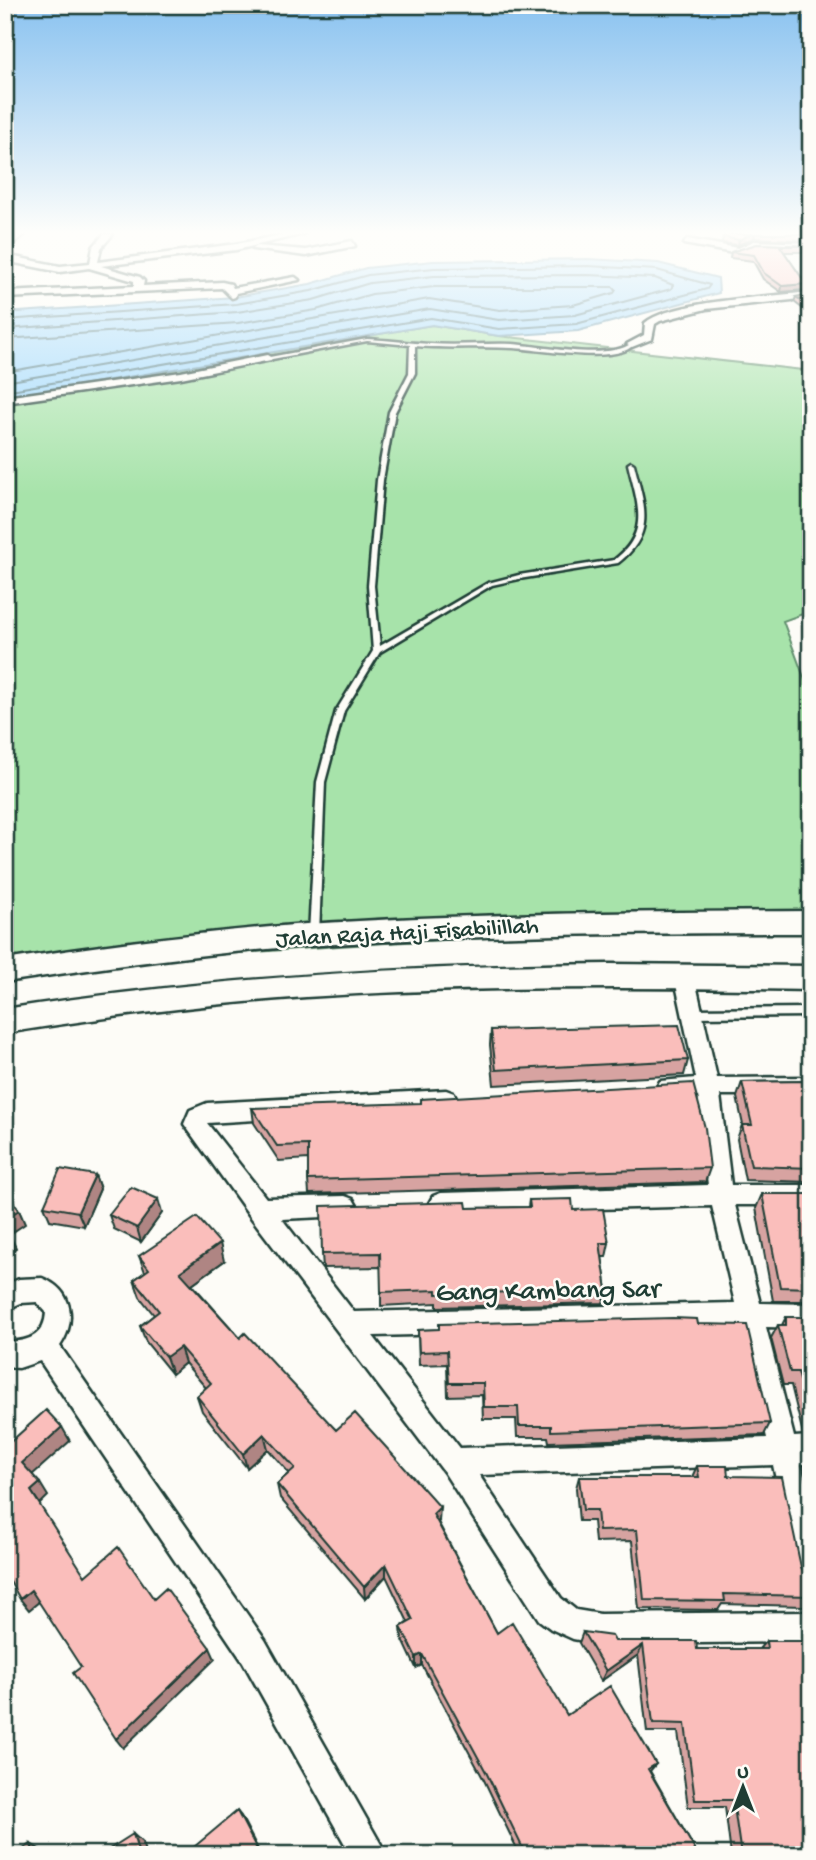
<svg xmlns="http://www.w3.org/2000/svg" width="816" height="1860" font-family="'Gochi Hand',sans-serif">
<style>
.green{fill:#a7e3aa;stroke:#63906f;stroke-width:2}
.water{fill:#9cd7fd;stroke:#6a99ad;stroke-width:2}
.lines{fill:none;stroke-linecap:round;stroke-linejoin:round}
.shore{stroke:#517b84;stroke-width:2}
.service-casing{stroke:#1f3d34;stroke-width:5}
.minor-casing{stroke:#1f3d34;stroke-width:5}
.primary-casing{stroke:#1f3d34;stroke-width:5}
.service{fill:#fdfcf7;fill-rule:evenodd}
.minor{fill:#fdfcf7;fill-rule:evenodd}
.primary{fill:#fdfcf7;fill-rule:evenodd}
.wall{fill:#d7a3a1;stroke:#1f3d34;stroke-width:2}
.shaded-wall{fill:#af8583;stroke:#1f3d34;stroke-width:2}
.building{fill:#fabebb;stroke:#1f3d34;stroke-width:2}
.labels{text-anchor:middle;stroke-width:5;stroke-linejoin:round;paint-order:stroke}
.street-label{font-size:24px;fill:#1f3d34;stroke:#fdfcf7}
.near-street-label{font-size:28px;fill:#1f3d34;stroke:#fdfcf7}
</style>
<rect width="100%" height="100%" fill="#fdfcf7"/>
<filter id="ink" filterUnits="userSpaceOnUse"><feTurbulence type="fractalNoise" baseFrequency=".0143" numOctaves="2"/><feDisplacementMap in="SourceGraphic" scale="14" xChannelSelector="R" yChannelSelector="G"/><feConvolveMatrix kernelMatrix="1 2 1 2 8 2 1 2 1" color-interpolation-filters="sRGB"/></filter>
<g filter="url(#ink)">
<path class="green" d="M432 325 499 336 811 371V611L783 621 811 696V933C630 931 450 937 269 951 181 957 93 964 5 978V398Z"/>
<path class="water" d="M588 259 658 263 718 278 719 293 578 331 499 336 432 325 5 398V313L235 297 310 284 366 268 433 261Z"/>
<g class="lines">
<path class="shore" d="M5 320 236 304 311 291 368 275 434 268 588 266 657 270 710 285 707 289 576 324 499 329 431 318 5 391
M5 329 237 312 313 300 370 283 434 276 588 275 655 278 673 285 671 289 575 315 499 320 430 309 5 382
M5 339 238 323 316 310 372 294 434 287H613L616 290 614 293 573 305 500 310 429 299 5 372"/>
<g class="service-casing">
<path id="service" d="M367 339C388 340 410 343 431 344 458 346 485 343 512 344 542 346 608 361 632 343L634 344C619 365 538 349 513 348 480 346 447 349 415 346V373L395 412 383 480 374 586 380 646 488 583 519 575 614 560C651 532 637 503 628 464L631 462 634 464C644 505 657 533 618 563L519 579 492 585 380 652 344 711 325 782 319 934 314 937 309 934 317 782 336 711 373 651 368 586 377 480 389 412 409 373 410 345 367 341 267 360 264 358Z
M811 1008V1016L692 1017 688 1016 687 1013 688 1010 692 1009Z"/>
</g>
<g class="minor-casing">
<path id="minor" d="M16 234H25L5 250V243Z
M104 234H113L101 248 98 262 236 244 286 234H304L236 250 101 266 140 277 144 281 143 286 222 282 231 284 233 288 295 277 299 280 236 293 235 297 232 298 222 288 5 298V292L134 286V281L89 268 60 272 5 261V255L60 266 90 263 93 247Z
M687 239 738 248 754 241 811 243V249L755 247 739 254 684 244Z
M352 241 355 246 306 256 253 249 257 246 306 250Z
M811 292V298L706 309 660 321 655 324 652 339 632 347 627 344 644 335 645 323C670 301 775 296 811 292Z
M267 355 272 358 271 360 181 378 5 403V397L181 372Z
M684 968 691 970 694 975 717 1078 811 1077V1095H720L731 1185H811V1205H735L760 1303 811 1304V1328L766 1327 794 1437 811 1436V1464H801L811 1509V1592L801 1587 796 1577 773 1465 479 1475 561 1598 576 1610 600 1614 811 1612V1642L600 1644 573 1639 551 1629 539 1620 444 1472 250 1216 184 1124 190 1110 207 1103 446 1090 454 1093 457 1099 454 1105 446 1108 207 1123 266 1198 345 1196 353 1199 357 1206 353 1213 345 1216 282 1219 354 1312 735 1303 712 1206 441 1213 433 1210 429 1203 433 1196 441 1193 708 1185 698 1096H668L660 1093 657 1087 660 1081 696 1078 674 975 677 970ZM741 1327 767 1438 460 1448 373 1336Z
M42 1278C73 1290 77 1321 60 1346L265 1640 387 1855H351L243 1662 40 1361 19 1368 5 1367V1341C27 1343 45 1336 46 1312L37 1302 21 1303 5 1310V1285L19 1279Z"/>
</g>
<g class="primary-casing">
<path id="primary" d="M811 911V933C642 933 474 934 306 946 205 953 105 967 5 982V960C105 944 205 932 306 924 474 913 642 912 811 911Z
M609 964 811 966V990C642 987 474 986 306 997 205 1004 105 1017 5 1033V1009C207 978 405 966 609 964Z"/>
</g>
<use href="#service" class="service"/>
<use href="#minor" class="minor"/>
<use href="#primary" class="primary"/>
</g>
<path class="wall" d="M726 234H811V241L754 238 738 245 722 243 723 237Z
M757 244 811 246V252H784L806 284 805 290 781 292 763 279 753 261 730 258 731 252Z
M811 295V315L794 302 796 297Z
M491 1030 688 1060 684 1075 494 1085 490 1045Z
M811 1081V1182L745 1180 737 1139 742 1125H743L737 1097 742 1082Z
M252 1108 710 1168 705 1182 309 1194 308 1180V1159L279 1161 254 1123Z
M95 1175 100 1189 84 1226 50 1220 44 1206Z
M762 1194H811V1301H773L756 1208Z
M529 1200 573 1210 609 1243 606 1257H602L607 1290 603 1303 437 1307V1303L381 1306V1267L323 1268 322 1254 467 1208 528 1207Z
M162 1213 141 1242 114 1229 109 1215Z
M139 1256 224 1261 192 1284 240 1338 336 1430 439 1521 438 1522 497 1633 567 1715 656 1764 650 1771 698 1855H520L484 1780 422 1665 416 1668 402 1638 401 1627 408 1622 386 1576 365 1599 280 1498 277 1484 289 1473 268 1449 247 1468 202 1411 197 1396 206 1388 185 1363 172 1374 146 1342 140 1326 154 1315 140 1297 134 1280 145 1272Z
M786 1317H811V1434H803L791 1385H783L771 1338 778 1325H782Z
M698 1324 770 1423 764 1435 549 1442 548 1437H517L516 1419H483L482 1395 448 1396 447 1364 419 1365 418 1330Z
M697 1466 728 1476 801 1567 811 1586V1598L804 1606 722 1604 718 1610 639 1609 632 1541 595 1542 593 1521H579L576 1488 579 1477H692Z
M583 1632 615 1641 697 1649H759L766 1641 811 1855H731L725 1807H688L678 1732H647L638 1655 601 1681 579 1643Z"/>
<path class="shaded-wall" d="M751 234H755L754 238 738 245 739 240Z
M806 284 805 290 781 292 782 286Z
M95 1175 100 1189 84 1226 78 1212Z
M158 1199 162 1213 141 1242 137 1228Z
M19 1210 25 1224 7 1236 5 1233V1218Z
M9 1234 16 1248 5 1255V1237Z
M220 1243 224 1261 185 1289 180 1272Z
M180 1347 185 1363 172 1374 166 1357Z
M62 1427 70 1441 31 1476 22 1463Z
M264 1434 268 1449 247 1468 243 1454Z
M40 1483 48 1496 40 1504 31 1491Z
M440 1507 439 1521 433 1528V1514Z
M386 1564V1576L365 1599 364 1587Z
M31 1590 40 1601 29 1610 20 1599Z
M643 1645 638 1655 601 1681 606 1671Z
M210 1648 215 1659 123 1748 116 1739Z
M422 1654V1665L416 1668V1657Z
M237 1811 241 1816 261 1855H260Z
M133 1834 142 1842 146 1855H139Z
M31 1844 44 1852 45 1855H34Z"/>
<path class="building" d="M726 234H751L739 240 723 237Z
M757 244 811 246H780L806 284 782 286 764 273 754 255 731 252Z
M811 295V308L796 297Z
M679 1025 688 1060 496 1070 491 1030Z
M811 1081V1168L751 1166 742 1125H752L742 1082Z
M693 1083 705 1128 710 1168 308 1180V1145L277 1146 252 1108 421 1103V1099Z
M60 1169 95 1175 78 1212 44 1206Z
M131 1187 158 1199 137 1228 109 1215Z
M5 1191 19 1210 5 1218Z
M762 1194H811V1288L780 1287Z
M572 1199 573 1210 603 1209 609 1243H600L607 1290 437 1294V1290L381 1292 380 1253 322 1254 321 1206 466 1202 467 1208 530 1207 529 1200Z
M197 1217 220 1243 180 1272 240 1338 245 1333 336 1430 355 1413 440 1507 433 1514 497 1633 512 1622 567 1715 610 1686 656 1764 648 1769 698 1855H526L486 1772 422 1654 416 1657 401 1627 413 1620 386 1564 364 1587 277 1484 295 1468 264 1434 243 1454 197 1396 211 1383 180 1347 166 1357 140 1326 159 1311 134 1280 149 1269 139 1256Z
M786 1317H811V1422L798 1372H790L778 1325H786Z
M673 1318 697 1319 698 1324 747 1325 770 1423 551 1431V1426H519L518 1407H484L483 1383H449L447 1351 419 1352 418 1330 439 1329V1324Z
M46 1410 62 1427 22 1463 40 1483 31 1491 85 1576 118 1547 154 1599 166 1588 210 1648 116 1739 73 1673 81 1667 31 1590 20 1599 5 1573V1443L7 1445Z
M697 1466H727L728 1476 782 1477 801 1567 809 1580 811 1596 724 1594 725 1601 644 1600 637 1530 599 1531 597 1510H583L579 1477H699Z
M583 1632 612 1636 615 1641H696L697 1649H767L766 1641H811V1855H741L733 1800H695L685 1724 653 1723 643 1645 606 1671Z
M237 1811 260 1855H189L188 1852Z
M133 1834 139 1855H100Z
M31 1844 34 1855H14Z"/>
</g>
<linearGradient id="sky" x2="0" y2="1"><stop stop-color="#89c2f0"/><stop offset="0.47" stop-color="#fefefb"/><stop offset="1" stop-color="#fefefb" stop-opacity="0"/></linearGradient>
<rect width="816" height="495" fill="url(#sky)"/>
<g class="labels">
<g class="street-label">
<text transform="translate(407 931) rotate(-3)" y="8">Jalan Raja Haji Fisabilillah</text>
</g>
<g class="near-street-label">
<text transform="translate(548 1288) rotate(-1)" y="10">Gang Kambang Sar</text>
</g>
</g>
<rect width="816" height="1860" fill="none" stroke="#fdfcf7" stroke-width="28"/>
<rect x="14" y="14" width="788" height="1832" fill="none" stroke="#1f3d34" stroke-width="2.5" filter="url(#ink)"/>
<g transform="translate(743 1787)" stroke="#fdfcf7" stroke-width="5" paint-order="stroke">
<path d="M0-5L12 26L0 18L-12 26Z" fill="#1f3d34"/>
<text y="-10" font-size="19" font-weight="bold" text-anchor="middle" fill="#1f3d34">U</text>
</g>
</svg>
